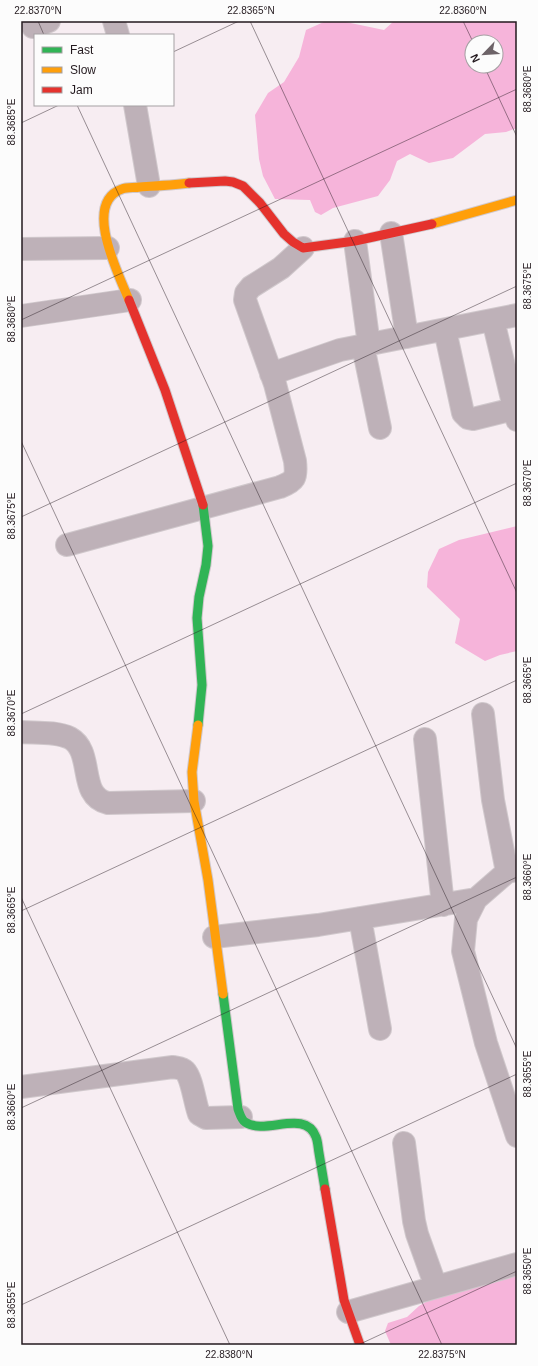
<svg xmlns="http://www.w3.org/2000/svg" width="538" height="1366" font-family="Helvetica,sans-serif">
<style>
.water{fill:#f6b4da;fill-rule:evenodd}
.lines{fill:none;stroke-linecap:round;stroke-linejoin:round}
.street-casing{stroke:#d0c8cc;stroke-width:24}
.fast-casing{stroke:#d0c8cc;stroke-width:11}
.slow-casing{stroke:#d0c8cc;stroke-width:11}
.jam-casing{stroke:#d0c8cc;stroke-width:11}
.street{stroke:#beb1b8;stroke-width:22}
.fast{stroke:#30b455;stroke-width:9}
.slow{stroke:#ff9f0a;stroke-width:9}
.jam{stroke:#e5322d;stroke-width:9}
.ticks{fill:none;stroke:#23191e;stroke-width:1;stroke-opacity:0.45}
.neatline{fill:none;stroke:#23191e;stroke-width:1.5}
.ticks-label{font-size:10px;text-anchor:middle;fill:#23191e}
</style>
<rect width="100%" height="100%" fill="#f7edf2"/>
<path class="water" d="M326 21H341L384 30 394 21H517V128L506 132 485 134 453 158 429 163 410 154 397 161 390 180 378 196 333 208 321 215 315 212 310 200 275 199 263 176 259 159 255 115 268 93 284 82 299 57 306 30ZM472 42H496V66H472Z
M517 526V651L500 655 485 661 455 643 460 619 427 587 428 572 439 549 459 540Z
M517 1275V1345H391L385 1331 388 1323 407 1317 419 1306 436 1296Z"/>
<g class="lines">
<g class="street-casing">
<path id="street" d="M114 21 118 35
M33 27 49 21
M135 105 149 186
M391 233 407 337
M355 241 369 345
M21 249 108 248
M21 316 130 300
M493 320 517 420
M445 330 463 413 468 418 473 419 514 409
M363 346 380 428
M271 374 340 350 517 315
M67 545 280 487C295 481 297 478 295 461L275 384 245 300 246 293 251 287 281 268 303 248
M483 714 493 800 507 872
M21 732C36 733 56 731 70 738 95 752 77 796 108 803L194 801
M425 739 443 905
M517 870 507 872 476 899 466 919 463 951 486 1043 517 1136
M360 918 380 1029
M214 937 318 925 476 899
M21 1087 173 1067C177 1068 182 1068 185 1071 192 1078 195 1104 199 1114L206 1118 241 1117
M404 1143 414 1221 417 1234 436 1287
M348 1312 517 1264"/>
</g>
<g class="fast-casing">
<path id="fast" d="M198 725 202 685 197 618 199 597 206 565 208 546 203 505
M223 994 238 1109C240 1114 241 1119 245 1122 265 1136 305 1108 316 1137 318 1142 318 1148 319 1153 321 1165 323 1177 325 1189"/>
</g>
<g class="slow-casing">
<path id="slow" d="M432 224 517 200
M129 300C119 275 82 203 122 189 127 187 134 188 140 187 156 186 173 185 189 183
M198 725 192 772 194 801 208 880 223 994"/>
</g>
<g class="jam-casing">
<path id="jam" d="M189 183 225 181 233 182 243 186 260 203 284 234 293 242 303 248 355 241 432 224
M129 300 165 390 203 505
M325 1189 344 1300 360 1345"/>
</g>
<use href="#street" class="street"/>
<use href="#fast" class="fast"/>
<use href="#slow" class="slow"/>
<use href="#jam" class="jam"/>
</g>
<path class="ticks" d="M38 21 44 35M250 21 517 593M463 21 473 42M173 52 239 21M484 66 517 137M77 105 517 1049M21 123 59 105M21 320 517 89M21 441 442 1345M21 517 517 286M21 714 517 483M21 897 230 1345M21 911 517 680M21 1108 517 877M21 1305 517 1074M358 1345 517 1271"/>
<rect width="538" height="1366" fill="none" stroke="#fcfcfc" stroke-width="44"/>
<rect x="34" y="34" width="140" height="72" fill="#fcfcfc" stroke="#a5a1a3"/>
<rect x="42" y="47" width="20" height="6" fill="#30b455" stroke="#a5a1a3"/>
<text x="70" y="54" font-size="12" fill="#23191e">Fast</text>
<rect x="42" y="67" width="20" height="6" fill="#ff9f0a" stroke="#a5a1a3"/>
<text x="70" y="74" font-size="12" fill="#23191e">Slow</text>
<rect x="42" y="87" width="20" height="6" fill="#e5322d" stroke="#a5a1a3"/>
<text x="70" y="94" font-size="12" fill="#23191e">Jam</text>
<g transform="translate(484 54) rotate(245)"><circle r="19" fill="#fcfcfc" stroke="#a5a1a3"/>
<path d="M0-3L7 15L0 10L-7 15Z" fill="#6d6368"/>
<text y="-6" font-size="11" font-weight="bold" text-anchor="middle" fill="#23191e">N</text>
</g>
<rect x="22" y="22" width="494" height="1322" class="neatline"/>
<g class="ticks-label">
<text x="38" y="14">22.8370°N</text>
<text x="251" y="14">22.8365°N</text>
<text x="463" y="14">22.8360°N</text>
<text transform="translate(527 89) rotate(-90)" y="4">88.3680°E</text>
<text transform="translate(11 122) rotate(-90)" y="4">88.3685°E</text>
<text transform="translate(527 286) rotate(-90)" y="4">88.3675°E</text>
<text transform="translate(11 319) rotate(-90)" y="4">88.3680°E</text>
<text transform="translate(527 483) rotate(-90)" y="4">88.3670°E</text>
<text transform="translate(11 516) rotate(-90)" y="4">88.3675°E</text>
<text transform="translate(527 680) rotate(-90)" y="4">88.3665°E</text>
<text transform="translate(11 713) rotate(-90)" y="4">88.3670°E</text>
<text transform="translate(527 877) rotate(-90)" y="4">88.3660°E</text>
<text transform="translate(11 910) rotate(-90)" y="4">88.3665°E</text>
<text transform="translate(527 1074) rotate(-90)" y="4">88.3655°E</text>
<text transform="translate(11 1107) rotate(-90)" y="4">88.3660°E</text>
<text transform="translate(527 1271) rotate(-90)" y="4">88.3650°E</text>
<text transform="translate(11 1305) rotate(-90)" y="4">88.3655°E</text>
<text x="229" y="1358">22.8380°N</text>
<text x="442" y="1358">22.8375°N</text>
</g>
</svg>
